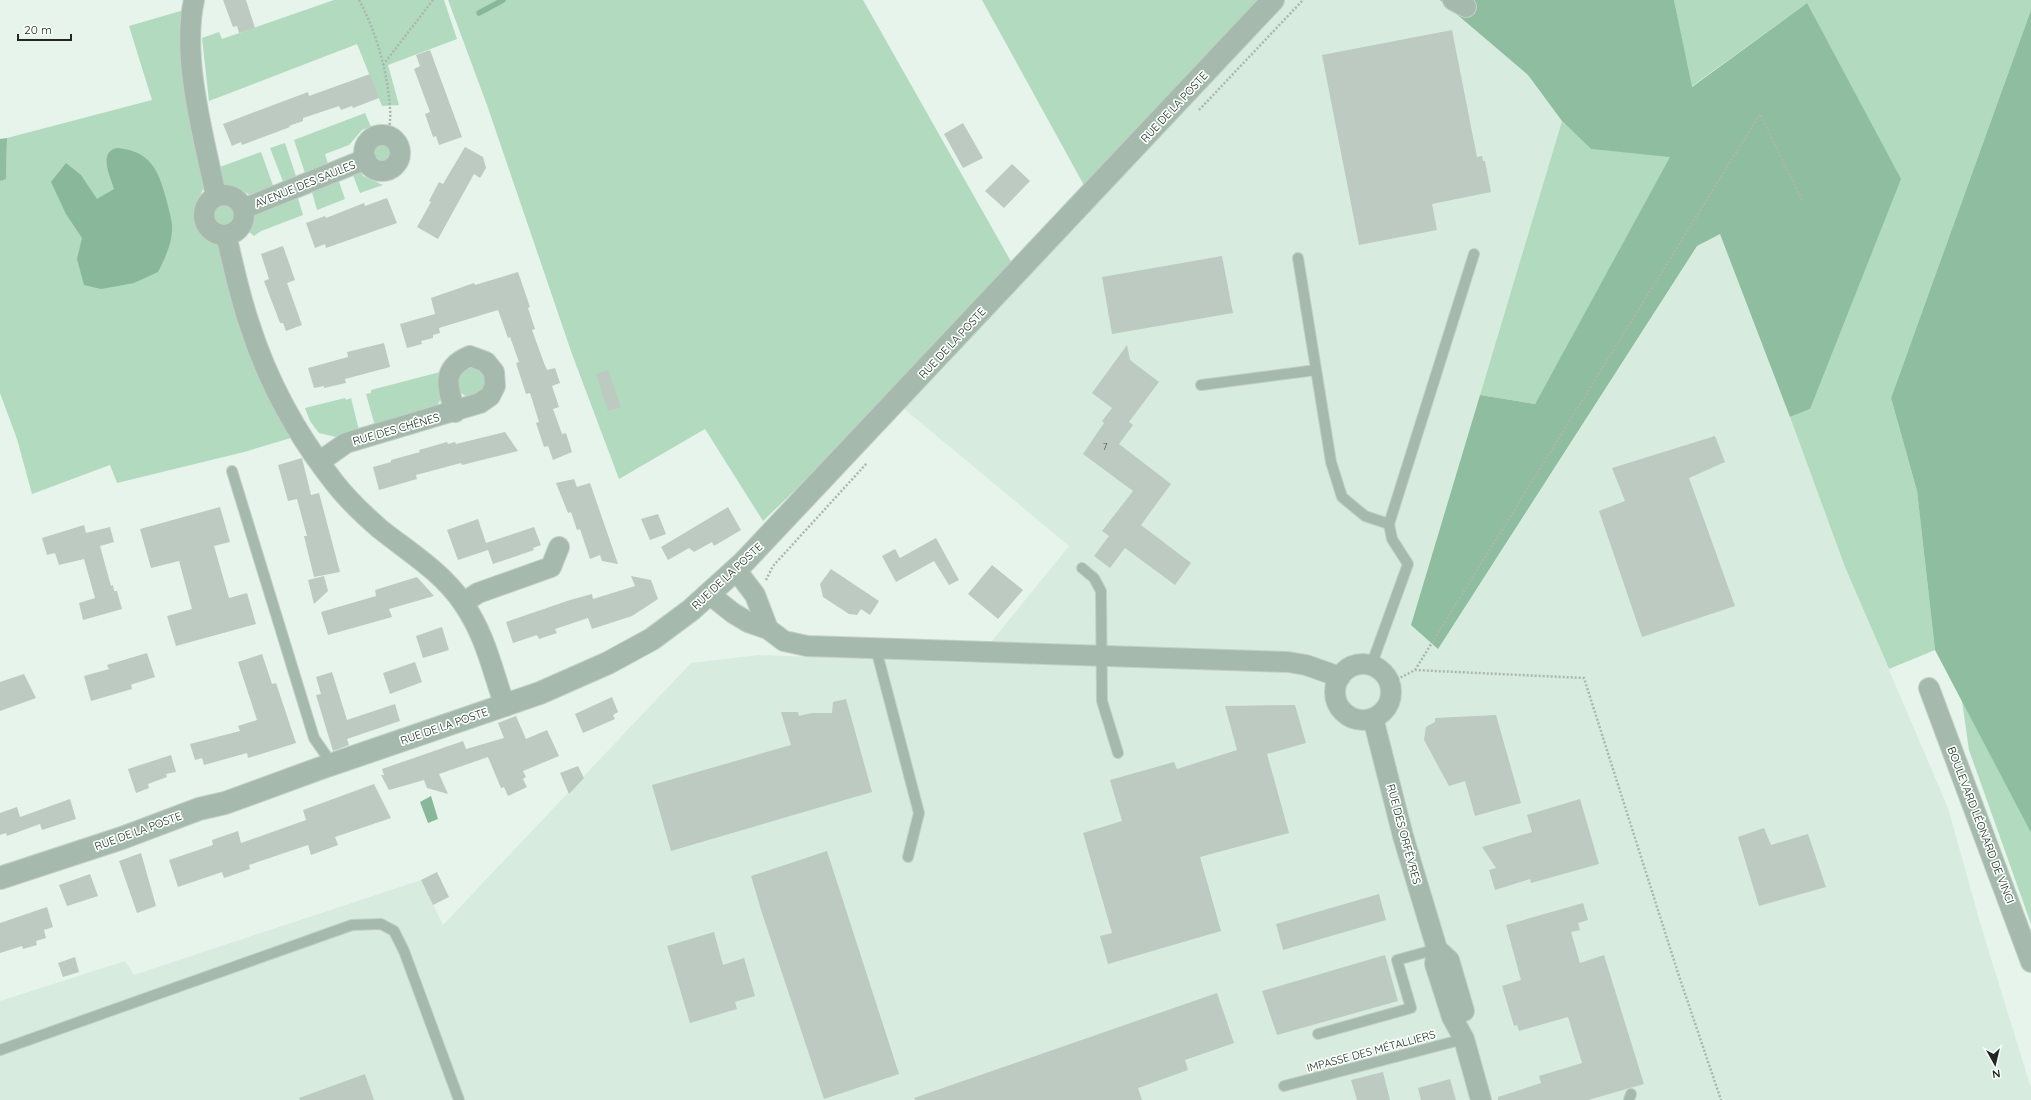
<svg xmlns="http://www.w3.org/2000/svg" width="2031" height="1100" font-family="Quicksand,sans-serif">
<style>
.built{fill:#d7ecde}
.green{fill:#b1dabf}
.forest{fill:#8ebd9f}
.water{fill:#88b799}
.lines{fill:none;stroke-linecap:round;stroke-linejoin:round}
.stream{stroke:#88b799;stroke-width:5.5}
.building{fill:#bdcac1}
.service-casing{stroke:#c3cfc7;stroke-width:12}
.minor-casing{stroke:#c3cfc7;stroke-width:22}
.tertiary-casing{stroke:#c3cfc7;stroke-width:24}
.path{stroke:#abb6af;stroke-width:2.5;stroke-dasharray:2 2;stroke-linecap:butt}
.service{stroke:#a5b9ac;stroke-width:10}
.minor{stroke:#a5b9ac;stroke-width:20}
.tertiary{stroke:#a5b9ac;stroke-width:22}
.labels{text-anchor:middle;stroke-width:3.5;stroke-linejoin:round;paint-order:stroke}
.number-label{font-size:9px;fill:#49504a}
.street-label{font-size:11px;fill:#222723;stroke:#f9fffb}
</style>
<rect width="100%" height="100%" fill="#e6f4eb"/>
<path class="built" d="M1261 0H1440L1528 75 1562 121 1411 625 1697 246 1720 233 1790 417 1845 567 1948 808 1981 926 2031 1088V1100H0V1001L125 961 134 975 421 880 443 925 691 663 759 655 974 663 1069 546 891 398Z"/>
<path class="green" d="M334 0H444L457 39 388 65 399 105 382 106 357 44 209 101 202 38 219 32 222 39Z
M448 0H863L1013 265 891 398 763 521 705 429 619 479 572 354 487 105Z
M982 0H1261L1085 187Z
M1674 0H2031V10L1891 398 1917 491 1935 650 1889 669 1845 567 1790 417 1810 409 1807 3 1691 87Z
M184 10 204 183C204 191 199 196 197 203 188 229 206 233 220 247L294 437 244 452 117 483 110 465 32 494 17 439 0 393V181L6 178 7 138 152 100 129 26Z
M365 113 371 127 362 130 349 145 325 154 329 167 306 176 294 140Z
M1562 121 1591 149 1671 156 1535 404 1480 395Z
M285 143 297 179 284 184 270 148Z
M372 153a10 10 0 1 1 20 0a10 10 0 1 1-20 0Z
M261 152 274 188 250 195 236 187 223 185 217 168Z
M360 170 363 176 383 185 360 193 352 173Z
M338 179 345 199 317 210 311 189Z
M297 195 303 215 261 231 254 236 248 231 256 213Z
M210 215a13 13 0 1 1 26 0a13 13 0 1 1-26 0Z
M468 364 483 368 487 388 469 398 459 392 456 376Z
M444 371 441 399 436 407 375 426 366 394 371 393V390Z
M345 398 346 400 351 398 359 430 336 437 319 433 310 421 305 408Z
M1962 701 2031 833V924L1969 750Z"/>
<path class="forest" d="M1440 0H1674L1692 87 1807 3 1901 179 1810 409 1790 417 1720 234 1697 246 1438 649 1411 625 1480 395 1535 404 1670 157 1591 149 1562 121 1528 75Z
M2031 10V833L1935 650 1917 491 1891 398Z
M7 138 6 179 0 181V139Z"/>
<path class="water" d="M117 148C150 151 158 169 166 198 168 207 171 216 172 225 173 242 165 258 158 272L134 283 101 289 84 285 77 259 82 238 66 214 51 182 66 163 81 175 97 199 114 189C110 176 98 152 117 148Z
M431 796 438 819 428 823 420 802Z"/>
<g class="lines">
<path class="stream" d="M479 13 503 0"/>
</g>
<path class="building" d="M223 0H246L255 28 239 33 237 26 233 27Z
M1452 30 1477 157 1482 156 1483 161H1485L1491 192 1432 204 1437 230 1359 245 1322 55Z
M430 50 462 137 439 145 436 136 433 137 425 114 430 112 414 69 420 66 416 55Z
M370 74 379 98 353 108 352 106 341 110 339 106 303 118V121L289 126 290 127 242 145 241 142 232 146 223 124 308 92 309 96Z
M963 123 983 158 963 168 944 134Z
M465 147 483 157 486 168 480 178 474 174 438 239 417 227 431 202 429 201 439 182 443 184Z
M1012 164 1030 181 1004 208 985 191Z
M387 198 397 223 326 248 325 244 315 248 306 223 325 216 326 218 364 203 365 206Z
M283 246 295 280 287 283 302 325 286 331 283 323H280L264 281 269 279 261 254Z
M1222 256 1233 313 1112 334 1102 277Z
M518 272 530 307 528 308 535 329 532 330 544 363 547 370 555 368 560 383 552 386 559 407 553 409 562 434 566 433 572 452 553 460 548 446 544 447 536 423 539 422 530 393 526 394 516 363 519 362 510 337 508 338 498 310 439 328 440 333 433 335V338L421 341 422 344 407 348 400 324 435 314 431 298 474 283 475 285Z
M384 343 390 367 345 379 346 383 324 388V386L314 388 308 368 348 357 347 352Z
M1127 345 1130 360 1159 382 1129 422 1133 425 1119 444 1171 484 1141 525 1191 563 1175 585 1125 548 1110 568 1094 556 1109 536 1102 531 1133 491 1083 454 1104 423 1102 421 1112 408 1092 393Z
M608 370 621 407 608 411 596 374Z
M505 432 518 451 462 465 461 463 416 475 417 479 379 490 373 467 391 462V460L420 452 419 450 447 442 448 444 455 442 456 444Z
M1715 436 1725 462 1689 478 1735 606 1642 637 1599 511 1625 501 1612 468Z
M302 458 311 495 319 493 340 572 314 577 304 536H307L297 499 288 501 278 465Z
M574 479 577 487 590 483 618 564 602 561 600 555 590 559 580 529 577 530 571 512 568 513 556 483Z
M220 507 230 542 214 546 229 598 247 593 256 624 176 646 167 616 192 609 179 561 151 568 140 529Z
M728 507 741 530 714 546 712 542 694 552 689 548 668 560 661 547Z
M658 514 666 534 650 540 641 519Z
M478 519 486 543 534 527 541 545 533 548 534 550 493 564 488 550 458 560 447 530Z
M84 525 86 533 110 527 114 542 100 546 111 586 113 585 114 591H117L122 609 83 620 79 603 95 598 84 559 59 565 55 553 47 555 42 538Z
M936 538 959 580 949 585 934 561 896 582 882 556 895 549 900 558Z
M992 565 1023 590 998 619 968 594Z
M831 569 879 601 870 615 861 609 857 615 849 614 823 597 820 584Z
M324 576 328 591 314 604 308 580Z
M631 576 651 580 658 599 632 616 592 629 588 618 555 629 557 633 539 639 537 635 513 643 506 622 570 600 592 594 593 599 635 586Z
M417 577 434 596 389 609 392 617 328 635 321 612 376 596 375 590Z
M442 627 449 650 423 658 416 636Z
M147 653 155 677 133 684 131 685 132 689 91 701 84 676 109 669 107 665Z
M262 654 272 684 276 683 296 743 248 758 247 753 204 765 202 758 195 760 190 744 240 731 238 726 257 720 238 662Z
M415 662 422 682 390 694 383 673Z
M332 672 347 720 395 704 400 721 347 739 349 745 333 751 316 695 321 694 316 677Z
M24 674 36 698 0 711V682Z
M612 697 618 712 613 715 615 719 583 733 575 714Z
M846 699 872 792 671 851 652 785 791 745 781 712H798L799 716 812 713H832L833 702Z
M1295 705 1306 743 1267 754 1289 833 1200 857 1221 931 1108 964 1100 936 1112 933 1083 833 1122 821 1110 780 1174 762 1177 769 1237 750 1225 706Z
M1496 715 1521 803 1475 816 1465 781 1449 786 1424 740 1426 727 1435 722V718Z
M516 716 526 739 547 730 559 756 523 771 526 777 523 779 527 787 508 796 504 787 501 788 488 757 439 774 448 794 427 788 424 780 389 790 381 775H384L382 769 463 741 466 749 504 738 498 723Z
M171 755 176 772 166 774 167 777 148 784 149 788 136 793 128 769Z
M578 766 584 778 569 794 560 773Z
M374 784 391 818 335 837 338 845 311 855 308 845 249 865 250 869 224 878 222 872 178 887 169 860 213 845 212 840 238 831 241 843 306 820 303 810Z
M70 799 76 819 42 830 40 824 7 836 6 833 0 835V813L17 807 20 817Z
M1580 799 1599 864 1531 883 1530 879 1495 890 1489 870 1496 868 1482 847 1532 832 1527 815Z
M1764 828 1771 845 1808 834 1826 887 1759 906 1738 837Z
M827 851 899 1074 824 1099 762 913 751 876Z
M141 853 156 906 137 913 119 861Z
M437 872 449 897 433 905 421 880Z
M90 874 98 896 67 906 59 885Z
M1379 894 1386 920 1283 950 1276 924Z
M1583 903 1588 920 1578 923 1580 930 1571 932 1580 963 1604 955 1644 1084 1588 1100H1498V1097L1541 1083 1539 1076 1582 1063 1568 1017 1519 1031 1517 1025 1514 1026 1502 986 1521 980 1506 925Z
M47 907 53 927 44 930 46 938 36 941 37 945 23 949 22 946 0 953V923Z
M714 932 723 965 744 958 755 996 735 1002 737 1009 690 1023 667 946Z
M1385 955 1398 1001 1277 1035 1262 991Z
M75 957 79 972 63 977 58 963Z
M1217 993 1234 1043 1185 1060 1188 1070 1138 1088 1142 1100H915L914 1098Z
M1383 1072 1390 1100H1357L1351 1080Z
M365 1074 374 1100H300L299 1098Z
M1450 1079 1456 1100H1421L1418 1088Z"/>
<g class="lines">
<g class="service-casing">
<path id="service" d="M1298 258 1331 462 1342 497 1365 516 1389 524
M1201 385 1316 370
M232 471 314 738 332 764
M1082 568 1094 578 1101 591 1102 701 1118 753
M876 649 919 813 908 857
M1371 666 1408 564 1392 539 1389 524 1474 254
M1318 1034 1411 1008 1397 960 1437 949
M0 1050 352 925 381 924 394 931 404 951 459 1100
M1284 1086 1464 1039
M1629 1100 1631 1094"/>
</g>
<g class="minor-casing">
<path id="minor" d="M194 0C181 58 204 138 216 196
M1453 0 1466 7
M364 153a18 18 0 1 1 36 0a18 18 0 1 1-36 0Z
M204 215a20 20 0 1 1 40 0a20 20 0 1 1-40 0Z
M243 209 366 159
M226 235C233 264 239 294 249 323 267 380 297 435 334 482 347 499 364 515 380 529 409 552 442 572 463 603 486 636 492 670 505 706
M319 462 346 443 480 403 490 396 495 386 494 372 486 362 470 356C441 368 447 386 455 412
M736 570 755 595 768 629
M709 594 733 613 748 622 768 629 784 641 807 646 1288 662 1306 665 1340 677
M463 603 478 593 551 567 559 547
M1335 692a28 28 0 1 1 56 0a28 28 0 1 1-56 0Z
M1929 688 2031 962
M1373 718 1403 836 1437 949 1435 964 1452 1017 1464 1039 1481 1100
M1437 949 1449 960 1464 1011"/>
</g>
<g class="tertiary-casing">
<path id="tertiary" d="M0 878 122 838 199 809 225 803 321 768 540 693 608 663 652 639 691 610 743 563 1273 0"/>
</g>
<path class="path" d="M359 0C376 31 388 73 390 109 391 118 389 127 389 136
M383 65 433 0
M1199 110 1303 0
M766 580 773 566 867 463
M1415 670 1760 114 1803 202
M1390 683 1415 670 1584 678 1679 976 1721 1100"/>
<use href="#service" class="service"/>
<use href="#minor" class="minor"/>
<use href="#tertiary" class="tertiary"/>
</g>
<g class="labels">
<g class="number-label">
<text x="1105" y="450">7</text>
</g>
<g class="street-label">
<text transform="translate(1174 107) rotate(-47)" y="4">RUE DE LA POSTE</text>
<text transform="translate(305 184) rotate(-22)" y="4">AVENUE DES SAULES</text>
<text transform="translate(952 343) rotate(-47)" y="4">RUE DE LA POSTE</text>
<text transform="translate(396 429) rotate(-16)" y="4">RUE DES CHÊNES</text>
<text transform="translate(727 576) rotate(-43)" y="4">RUE DE LA POSTE</text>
<text transform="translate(444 726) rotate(-19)" y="4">RUE DE LA POSTE</text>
<text transform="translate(1981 825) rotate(69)" y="4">BOULEVARD LÉONARD DE VINCI</text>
<text transform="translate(138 831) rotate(-20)" y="4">RUE DE LA POSTE</text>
<text transform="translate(1404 834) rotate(75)" y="4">RUE DES ORFÈVRES</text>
<text transform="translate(1371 1051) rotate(-15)" y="4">IMPASSE DES MÉTALLIERS</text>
</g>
</g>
<g transform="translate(1995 1064) rotate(172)" stroke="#f9fffb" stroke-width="3" paint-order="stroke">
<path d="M0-3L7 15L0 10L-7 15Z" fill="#222723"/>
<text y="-6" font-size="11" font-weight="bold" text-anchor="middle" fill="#222723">N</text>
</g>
<path d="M18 34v6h53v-6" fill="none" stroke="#222723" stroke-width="2"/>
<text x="24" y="34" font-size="12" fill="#222723" stroke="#f9fffb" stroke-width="3" paint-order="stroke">20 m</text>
</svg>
